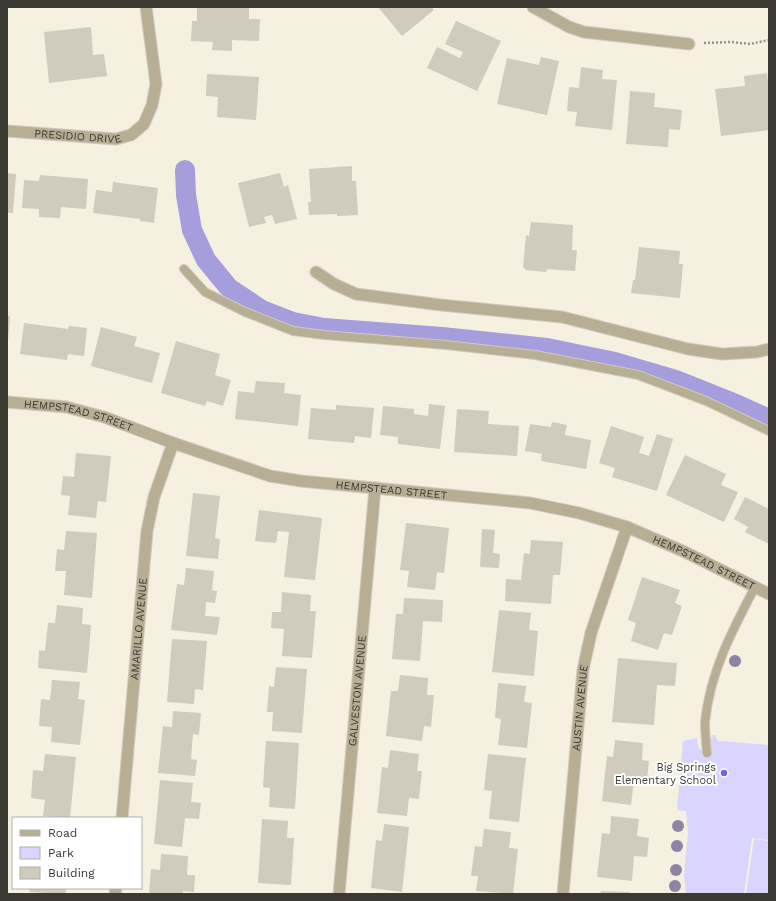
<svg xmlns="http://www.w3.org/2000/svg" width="776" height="901" font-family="'Work Sans',sans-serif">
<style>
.green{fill:#d9d5fe}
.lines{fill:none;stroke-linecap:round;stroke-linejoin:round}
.canal{stroke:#a69edc;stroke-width:20}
.building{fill:#d0cbbc}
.service-casing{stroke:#d0cbbd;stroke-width:10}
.minor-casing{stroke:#d0cbbd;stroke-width:13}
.path{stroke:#959287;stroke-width:2.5;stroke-dasharray:2 2;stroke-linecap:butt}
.service{stroke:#b7af93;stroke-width:8}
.minor{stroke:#b7af93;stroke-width:11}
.tree{fill:#8f84a5}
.poi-dot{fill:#7b61db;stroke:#fff;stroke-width:1.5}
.labels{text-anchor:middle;stroke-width:4;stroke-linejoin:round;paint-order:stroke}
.street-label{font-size:11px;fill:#3a3932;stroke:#fff}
.poi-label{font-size:11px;fill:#3a3932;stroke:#fff;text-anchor:end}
</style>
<rect width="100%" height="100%" fill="#f5f0e0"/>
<path class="green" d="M713 735H715L718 741 769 745V840L752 838 744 894H686L684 875 688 833 686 811 677 810 683 741 697 738 698 747 701 750 710 745V740Z
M754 839 769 841V894H746Z"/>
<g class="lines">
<path class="canal" d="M185 170 186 195 192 230 206 260 229 288 262 310 293 322 324 328 442 337 547 348 615 362 676 380 736 404 769 419"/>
</g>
<path class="building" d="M197 7H249V19H260L259 41 232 40V51L212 50 213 42 191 41 192 21H197Z
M378 7H432L434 10 402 36Z
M456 21 501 41 477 91 427 68 437 47 460 58 463 52 445 44Z
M91 27 93 55 104 54 107 76 49 83 44 32Z
M541 57 559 61 547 115 497 104 507 58 539 65Z
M581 67 603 70 602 79 617 80 612 130 575 126 577 112 567 111 569 87 579 88Z
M767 73 769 93V130L721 136 715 89 745 86 744 76Z
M207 74 259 77 256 120 217 117 218 97 206 96Z
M630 91 655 93 654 107 682 110 680 130 669 129 668 147 626 144Z
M352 166V181H356L358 215 337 216V214L309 215 308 202H311L309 169Z
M7 173 16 174 13 213H7Z
M280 173 284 187 288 185 297 219 275 224 272 215 264 217 266 223 249 227 238 183Z
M40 175 88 179 86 209 61 207 60 218 39 217V209L22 208 24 180 39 181Z
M113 182 158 188 154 223 140 221V219L93 213 96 190 112 192Z
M531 222 573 225 572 250H577L575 271 547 269 546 272 525 270V268H523L526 235 529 236Z
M639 247 680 251 679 264H683L680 298 631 293 633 280H635Z
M7 316H10L8 341H7Z
M24 323 68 329 69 326 87 328 84 356 68 354 67 360 20 354Z
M101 327 137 337 134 346 160 353 152 383 91 366Z
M176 341 220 354 215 375 231 380 223 406 207 401 205 406 161 393Z
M256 381 285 383 284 393 301 395 298 426 235 419 238 391 254 393Z
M429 404 445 406 440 449 398 444V437L380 435 383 406 414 409V414L428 416Z
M336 405 374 408 371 438 355 436 354 443 308 439 311 408 336 410Z
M457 409 489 411 488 424 519 426 517 456 454 452Z
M552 422 567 425 565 435 591 440 586 469 541 461 542 454 525 451 530 424 551 427Z
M611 426 644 437 639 453 649 456 657 434 673 439 657 491 612 477 615 468 599 463Z
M76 453 111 456 106 502 98 501 96 518 68 515 70 496 61 495 63 476 74 477Z
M685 455 726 474 721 485 738 492 724 522 666 495Z
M193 493 220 496 215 538 220 539 218 559 186 556Z
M745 497 769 509V544L745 532 748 527 734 519Z
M259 510 322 518 315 580 284 577 289 532 278 531 276 543 255 541Z
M406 523 449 528 444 573 437 572 435 590 407 587 409 571 400 570Z
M482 529 495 530 493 553 500 554 499 568 480 567Z
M66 531 97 533 92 598 64 595 66 571H55L57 549 64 550Z
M531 540 563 542 560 575H553L551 604 505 601 506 579 521 580 524 553 530 554Z
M186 568 214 571 212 590 217 591 215 603 206 602 205 616 220 617 217 635 171 630 177 584 184 585Z
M642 577 680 590 675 603 682 606 672 635 664 633 658 650 631 641 636 623 628 620Z
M282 592 311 595 310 611H316L312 658 282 656 284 629 271 628 272 612H281Z
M404 598 443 600 442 622 423 621 420 661 392 659 396 614H403Z
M57 605 83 608 82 624 91 625 87 673 38 668 39 650 45 651 48 623H55Z
M499 610 531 613 529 630 538 631 534 676 492 672Z
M172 639 207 641 203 690 195 689 194 704 167 702Z
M618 658 677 663 675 686 657 685 654 725 612 722Z
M276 667 307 669 302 733 272 731 273 712H267L269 686 274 687Z
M400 675 428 678 427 695H434L431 727 424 726 422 741 386 736 391 691H398Z
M52 680 80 682 78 699 85 700 80 745 51 742 52 727 39 726 41 699 50 700Z
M498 683 526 686 524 702 532 703 527 748 498 745 501 719 495 718Z
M173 711 201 713 199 735 193 734 191 759 197 760 195 776 158 773 163 726 172 727Z
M615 740 643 743 642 760 649 761 647 780 634 779 631 805 602 801 607 756 613 757Z
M266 741 299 743 295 809 269 807 270 788 263 787Z
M390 750 419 754 417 771H422L419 799 409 798 407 816 377 813 382 767 388 768Z
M45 754 76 757 70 818 43 816 45 800 31 798 33 770 43 771Z
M488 754 526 758 519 822 489 819 492 791 484 790Z
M160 780 193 783 191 802 201 803 199 819 185 818 182 847 154 844Z
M611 816 639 819 637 836 649 838 647 857 634 856 632 881 597 877 602 833 610 834Z
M262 819 288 821 287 838H294L291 885 258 883Z
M384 824 409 827 402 892 371 888 376 840 382 841Z
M484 829 511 832 509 848 518 849 513 894 476 891 478 876H471L475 846 482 847Z
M161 854 188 856 187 875H195L194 892 183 891V894H149L151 869 160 870Z
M30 888H66V894L29 892Z
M601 891 629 892V894H600Z"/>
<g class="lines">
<g class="service-casing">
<path id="service" d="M184 269 205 292 245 312 293 331 324 335 446 345 535 355 638 375 706 401 769 431
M707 753C706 743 705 732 705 722 710 672 732 631 755 587"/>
</g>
<g class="minor-casing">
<g id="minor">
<path d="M533 7 569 27 584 32 689 44"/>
<path id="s1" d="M7 131 116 139 131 135 144 124 152 105 156 84 146 7"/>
<path d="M316 272 334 284 356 294 441 305 562 317 688 349 722 354 757 352 769 349"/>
<path id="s2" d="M7 402 66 407 104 417 173 443 270 476 301 481 530 503 579 513 627 527 685 552 769 594"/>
<path id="s3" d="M122 818 147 531 154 497 173 443"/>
<path d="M115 894 116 888"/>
<path id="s4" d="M339 894 375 488"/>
<path id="s5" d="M563 894 583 670 591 633 627 527"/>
</g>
</g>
<path class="path" d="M704 43 731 42 750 44 769 40"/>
<use href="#service" class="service"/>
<use href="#minor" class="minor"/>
</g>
<g class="tree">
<circle cx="735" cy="661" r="6"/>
<circle cx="678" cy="826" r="6"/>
<circle cx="677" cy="846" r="6"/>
<circle cx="676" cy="870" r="6"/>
<circle cx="675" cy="886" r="6"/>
</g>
<circle class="poi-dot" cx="724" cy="773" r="4"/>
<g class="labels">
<g class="street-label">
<text dy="4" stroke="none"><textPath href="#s1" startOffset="71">PRESIDIO DRIVE</textPath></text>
<text dy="4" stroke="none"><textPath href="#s2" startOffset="73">HEMPSTEAD STREET</textPath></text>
<text dy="4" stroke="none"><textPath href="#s2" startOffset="397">HEMPSTEAD STREET</textPath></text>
<text dy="4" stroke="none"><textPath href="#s2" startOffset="721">HEMPSTEAD STREET</textPath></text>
<text dy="4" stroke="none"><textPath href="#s3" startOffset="190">AMARILLO AVENUE</textPath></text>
<text dy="4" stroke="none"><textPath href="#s4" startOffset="204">GALVESTON AVENUE</textPath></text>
<text dy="4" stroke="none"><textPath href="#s5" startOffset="187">AUSTIN AVENUE</textPath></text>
</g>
<g class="poi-label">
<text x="716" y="771">Big Springs<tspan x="716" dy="13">Elementary School</tspan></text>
</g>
</g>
<rect width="776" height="901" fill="none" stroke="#3a3932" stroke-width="16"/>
<rect x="12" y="817" width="130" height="72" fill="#ffffff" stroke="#b0b0ad"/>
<rect x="20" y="830" width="20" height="6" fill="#b7af93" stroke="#b0b0ad"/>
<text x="48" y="837" font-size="12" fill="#3a3932">Road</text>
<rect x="20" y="847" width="20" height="12" fill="#d9d5fe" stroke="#b0b0ad"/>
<text x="48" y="857" font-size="12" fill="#3a3932">Park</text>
<rect x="20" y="867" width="20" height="12" fill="#d0cbbc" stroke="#b0b0ad"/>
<text x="48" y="877" font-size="12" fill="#3a3932">Building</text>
</svg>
